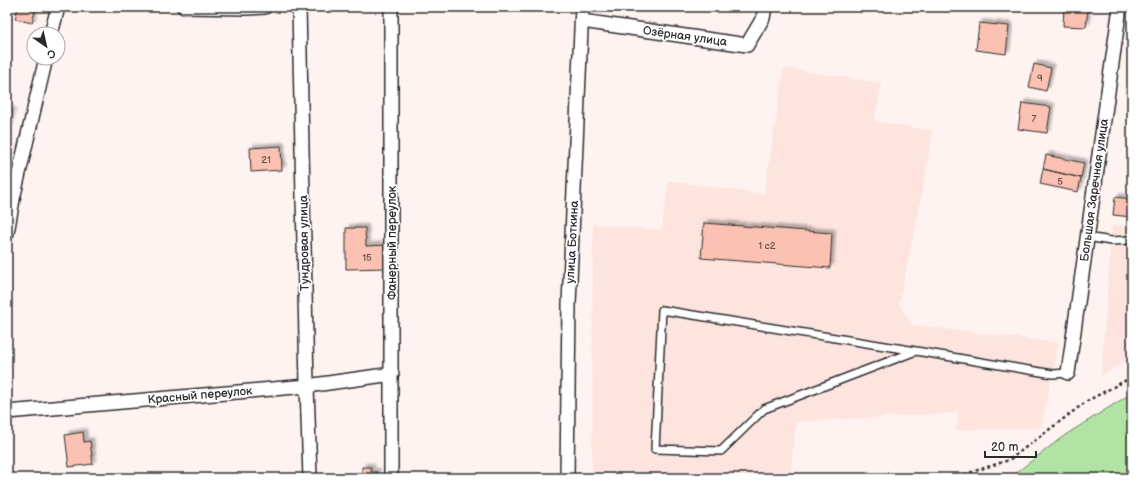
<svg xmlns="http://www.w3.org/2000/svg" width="1139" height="485" font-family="'Balsamiq Sans',sans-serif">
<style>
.built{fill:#fde4de}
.green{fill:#b0e3a4;stroke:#6e8768}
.building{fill:#fbc1b3;stroke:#2b2b2b;filter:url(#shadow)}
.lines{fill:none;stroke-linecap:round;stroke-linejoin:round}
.service-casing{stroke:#2b2b2b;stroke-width:10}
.minor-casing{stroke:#2b2b2b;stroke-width:16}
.path{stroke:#2b2b2b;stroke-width:2.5;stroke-dasharray:3 3;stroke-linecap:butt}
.service{stroke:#fff;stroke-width:7}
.minor{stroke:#fff;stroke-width:13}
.labels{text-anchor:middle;stroke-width:3.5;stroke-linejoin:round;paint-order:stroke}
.number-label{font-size:10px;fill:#5f504d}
.street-label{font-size:12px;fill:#2b2b2b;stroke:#fff}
</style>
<defs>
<filter id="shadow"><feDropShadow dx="3.5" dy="-3.5" stdDeviation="1" flood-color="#0004"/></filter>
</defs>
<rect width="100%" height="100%" fill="#fef3f0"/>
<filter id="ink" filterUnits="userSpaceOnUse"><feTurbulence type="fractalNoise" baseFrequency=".025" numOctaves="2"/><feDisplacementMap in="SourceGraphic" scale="8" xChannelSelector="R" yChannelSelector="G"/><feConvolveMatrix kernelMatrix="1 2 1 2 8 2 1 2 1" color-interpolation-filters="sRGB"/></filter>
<g filter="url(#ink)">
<path class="built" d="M784 68 882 83 874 121 933 131 919 210 899 304 912 325 1059 343 1041 428 956 430 958 413 796 422 790 478H592L593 224 661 230 669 181 764 194Z
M1112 225 1132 226V357L1101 376Z"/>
<path class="green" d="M1132 393V468L1118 478H1004L1013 475 1065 435Z"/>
<path class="building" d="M18 7H36L32 23 15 19Z
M1064 7 1088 8 1086 27 1063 26Z
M979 23 1009 26 1006 54 976 50Z
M1034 64 1051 68 1046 91 1029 87Z
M1022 103 1051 107 1047 133 1018 129Z
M7 110 12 111 9 128H7Z
M281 146 282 170 251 172 250 148Z
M1046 155 1084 163 1081 178 1043 169Z
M1043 169 1081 178 1078 192 1040 184Z
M1115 197 1132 199V217L1113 215Z
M704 223 832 233 830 268 701 258Z
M346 228H365L366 246 387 245V268L346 269Z
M83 432 84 442 90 441 93 464 69 467 65 435Z
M362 467H371V472H377L376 478H362Z"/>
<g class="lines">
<g class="service-casing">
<path id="service" d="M1087 237 1111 241 1132 240
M916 351 662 310 655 449 721 451 764 409 916 351 1053 374 1068 373"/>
</g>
<g class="minor-casing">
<path id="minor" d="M184 7 247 8 265 7
M299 7 307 386 310 478
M582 21 747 45 763 18 765 7
M51 34 58 7
M7 233 13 199 46 58
M1068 373 1120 7
M7 412 307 386 392 374
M391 478V7
M567 478 569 304 582 7"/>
</g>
<path class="path" d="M953 478 1009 460 1087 401 1132 377"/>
<use href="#service" class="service"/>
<use href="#minor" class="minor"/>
</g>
</g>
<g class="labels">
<g class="number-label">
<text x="1040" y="81">9</text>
<text x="1034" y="122">7</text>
<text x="266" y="163">21</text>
<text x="1060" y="185">5</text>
<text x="767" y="249">1 с2</text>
<text x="367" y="261">15</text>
</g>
<g class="street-label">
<text transform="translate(685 36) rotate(8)" y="4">Озёрная улица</text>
<text transform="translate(1094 190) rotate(-82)" y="4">Большая Заречная улица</text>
<text transform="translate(572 242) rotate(-87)" y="4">улица Боткина</text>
<text transform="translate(304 243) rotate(-91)" y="4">Тундровая улица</text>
<text transform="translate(392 243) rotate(-90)" y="4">Фанерный переулок</text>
<text transform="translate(200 395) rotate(-5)" y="4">Красный переулок</text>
</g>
</g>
<rect width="1139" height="485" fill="none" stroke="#fff" stroke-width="24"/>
<rect x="12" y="12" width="1115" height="461" fill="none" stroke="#2b2b2b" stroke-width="1.5" filter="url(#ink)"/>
<g transform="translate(46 46) rotate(146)"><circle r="19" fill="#ffffff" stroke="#aaaaaa"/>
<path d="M0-3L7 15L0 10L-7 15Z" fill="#2b2b2b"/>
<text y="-6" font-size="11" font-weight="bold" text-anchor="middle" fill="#2b2b2b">С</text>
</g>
<path d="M985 451v6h51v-6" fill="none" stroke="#2b2b2b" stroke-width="2"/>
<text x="991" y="451" font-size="12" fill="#2b2b2b" stroke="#ffffff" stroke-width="3" paint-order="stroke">20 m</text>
</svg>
